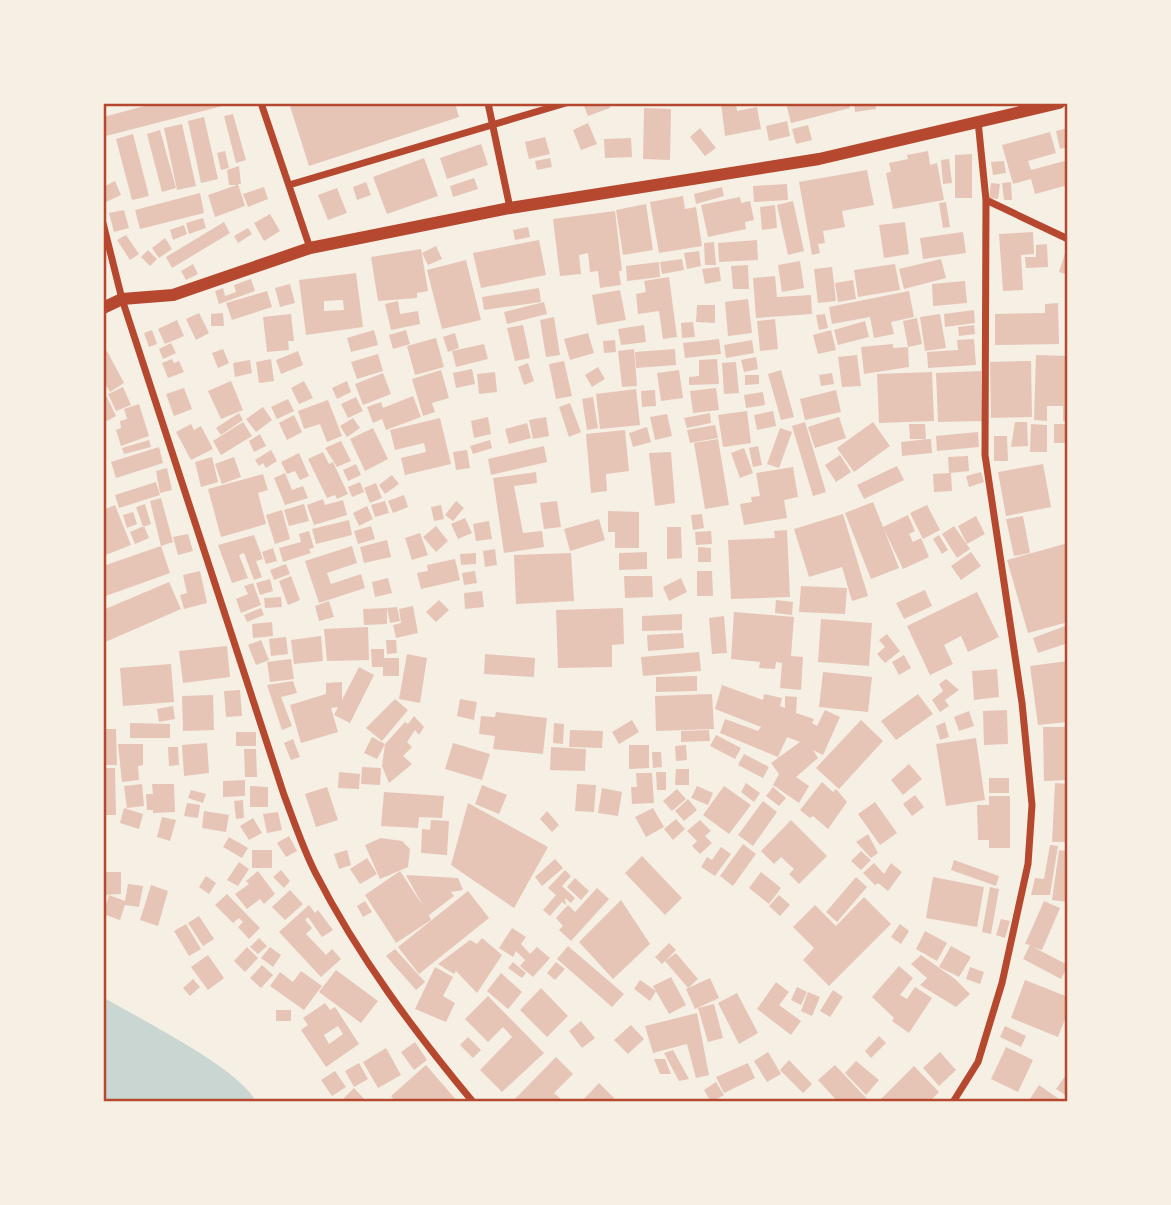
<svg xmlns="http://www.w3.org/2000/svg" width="1171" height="1205" font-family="Commissioner,sans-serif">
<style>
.water{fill:#c9d6d2}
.building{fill:#e6c5b7;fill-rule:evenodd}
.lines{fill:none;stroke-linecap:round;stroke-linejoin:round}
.minor{stroke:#b5482f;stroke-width:7}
.tertiary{stroke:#b5482f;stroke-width:12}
.neatline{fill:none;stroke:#b5482f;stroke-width:2.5}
</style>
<rect width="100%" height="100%" fill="#f6efe4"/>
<path class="water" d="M103 997C139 1019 240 1068 256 1102H103Z"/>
<path class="building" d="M156 103H230V104L106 136 103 117Z
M289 103H455L459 117 309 166Z
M590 103H609L610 108 588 116 584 106Z
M721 103H736L737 111 757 107 761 129 725 136Z
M786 103H849L850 108 791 123Z
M854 103H875L876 109 855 112Z
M644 108 671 109 670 160 643 159Z
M233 114 246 160 236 163 224 116Z
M204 117 218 179 201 183 188 121Z
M787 121 790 136 769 141 766 126Z
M588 123 597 144 581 150 573 130Z
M182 124 196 186 177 190 164 128Z
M808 125 812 140 796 144 792 129Z
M700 128 716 148 705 156 690 137Z
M1068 128V147L1060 149 1056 131Z
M160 130 176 188 162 192 147 134Z
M1050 132 1056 153 1028 161 1031 170 1068 160V185L1035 194 1031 179 1013 184 1002 145Z
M133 134 149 196 132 200 116 139Z
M545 137 550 154 529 159 525 142Z
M631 138 632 157 605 158 604 139Z
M481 144 488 165 447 179 440 158Z
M225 151 229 168 221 170 217 153Z
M928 151 930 165 937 163 944 200 893 209 886 173 891 172 889 163 908 159 907 155Z
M972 154V198H955V155Z
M424 158 438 196 387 214 373 177Z
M550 158 552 167 537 170 535 161Z
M949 159 952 183 943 184 941 160Z
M1004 161 1006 173 993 175 991 162Z
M239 166 241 184H238L245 206 215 217 208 195 237 185H229L227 170Z
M867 170 874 205 842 211 845 227 823 231 825 243 818 244 820 253 812 255 799 182Z
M474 178 478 189 453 197 450 186Z
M115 181 121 195 106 202 103 187Z
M366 182 371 195 357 200 353 187Z
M1011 182 1012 200H1004L1002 183Z
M991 183 1000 184 998 199 989 198Z
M787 184 788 200 754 202 753 186Z
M264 187 268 199 248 207 243 194Z
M722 187 724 196 696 204 694 194Z
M337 188 347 213 328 220 318 195Z
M200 193 204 213 140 229 135 210Z
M683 196 685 209 696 207 702 246 659 253 650 202Z
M740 197 741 203 750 201 754 220 745 222 746 229 708 237 701 205Z
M793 201 804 251 788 255 777 205Z
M946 202 950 227 943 228 939 203Z
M646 204 653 250 623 255 616 210Z
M775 205 777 228 762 230 760 207Z
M124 210 129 228 114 232 109 213Z
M615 211 622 271H619L621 285 600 288 598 271 590 272 588 253 579 255 581 274 560 276 553 219Z
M270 214 280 231 264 241 254 223Z
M203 218 206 228 189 234 186 223Z
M224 222 230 233 172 268 166 257Z
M905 222 909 254 884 258 879 225Z
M184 225 187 234 173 240 170 230Z
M528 227 530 237 515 240 513 230Z
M248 228 252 234 238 243 234 236Z
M963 232 966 253 923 259 920 238Z
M1033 232 1034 254 1021 255 1023 290 1003 291 999 234Z
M126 235 139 254 130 260 117 240Z
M165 238 172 249 159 258 152 248Z
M539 240 546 275 481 288 473 253Z
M757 240 758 260 719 262 718 243Z
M714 242 716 265H705L704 243Z
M1047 244 1048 267 1026 268 1025 257H1036V245Z
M436 246 442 259 428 265 422 253Z
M1067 247H1068V275L1059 272Z
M421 249 428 291 417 293V298L378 301 371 257Z
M148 250 157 259 150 266 141 257Z
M699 251 701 266 687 269 684 253Z
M682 259 684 270 662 274 660 262Z
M941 259 946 278 904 289 899 269Z
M466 260 481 320 442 329 427 270Z
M800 261 804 288 782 292 778 265Z
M659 262 660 277 627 281 626 266Z
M193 264 198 274 186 280 181 271Z
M895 264 900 290 858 297 854 270Z
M748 265 749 289H733L731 266Z
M719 267 721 281 705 284 702 269Z
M832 267 836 301 818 303 814 269Z
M356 273 363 327 306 335 299 280ZM343 300 344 310 324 311V301Z
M775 276 777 297 811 295 812 314 756 318 753 278Z
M669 277 677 337 663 339 659 311 638 314 636 294 646 292 644 281Z
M251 279 255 291 219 304 215 291 223 288 225 296 236 292 234 285Z
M853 280 856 299 838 302 835 283Z
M965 281 967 303 933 306 932 284Z
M290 284 295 303 280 307 275 288Z
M539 288 541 302 484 310 482 297Z
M620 290 626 320 597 325 592 295Z
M267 291 272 307 232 320 226 303Z
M909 291 914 317 891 322 894 334 874 338 870 317 832 324 829 307Z
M748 299 752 333 728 336 725 302Z
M398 301 400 314 418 311 420 324 391 330 385 304Z
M544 302 547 314 507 324 504 312Z
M1058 303 1059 344 995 345V314L1045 313V304Z
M697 305H715V323L696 322Z
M974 310 975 323 945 327 944 314Z
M199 313 209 333 196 340 186 319Z
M223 313 224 326H211V314Z
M291 314 294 341H288L289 350 267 352 263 317Z
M825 314 828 328 819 330 816 315Z
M940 314 946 348 925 351 920 317Z
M554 317 560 355 546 357 540 320Z
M917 318 922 344 908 347 903 321Z
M775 319 778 349 760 351 757 321Z
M177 320 184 336 165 344 158 329Z
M865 321 869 337 838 345 834 330Z
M693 322 695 337 682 338 681 323Z
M523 325 530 358 515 361 507 328Z
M644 325 646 342 621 345 618 329Z
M974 325 975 334 959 336 958 327Z
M152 330 157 344 149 347 144 333Z
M374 330 378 345 351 352 347 338Z
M406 330 410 344 393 349 389 335Z
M831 330 836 350 818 354 813 335Z
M455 333 459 348 448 352 443 337Z
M588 333 594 353 570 360 564 339Z
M436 338 444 367 415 375 407 346Z
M719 339 721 354 685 358 683 343Z
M974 339 976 365 928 368 927 352 958 350 957 340Z
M615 340 616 352 604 353 603 341Z
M752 340 754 353 726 358 724 345Z
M171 343 176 353 163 359 159 349Z
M484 344 488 359 456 367 452 351Z
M893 344V348L908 347 909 367 864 374 861 347Z
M223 349 229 363 218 368 212 353Z
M634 349 637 386 622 387 618 351Z
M675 349 676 365 636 368 635 352Z
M107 351 124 383 110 392 103 380V353Z
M298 351 303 365 281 374 276 360Z
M378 354 383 371 357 379 351 362Z
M857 355 861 386 842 387 838 357Z
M1036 355 1068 356V421H1063V406H1047V421L1034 420Z
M756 357 758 369 744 372 741 360Z
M172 359 174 363 179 361 184 372 168 378 162 363Z
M271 359 274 381 259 383 256 362Z
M717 359 719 384 689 385V377L699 376V360Z
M250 360 252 373 235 377 233 363Z
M564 361 572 396 556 399 549 364Z
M1031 361 1032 417 991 418 990 362Z
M736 362 739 393 724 394 722 363Z
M528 363 534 381 524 385 518 367Z
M598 367 605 379 592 387 585 375Z
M472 369 475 384 456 388 453 373Z
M441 370 449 398 432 403 435 412 423 416 412 379Z
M679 370 683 398 661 401 657 373Z
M781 370 794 417 781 420 768 374Z
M981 371 982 421 938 422 936 373Z
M495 372 497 392 479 394 477 374Z
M932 372 934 421 879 423 877 374Z
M383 373 391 394 363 405 355 384Z
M832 373 834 384 821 386 819 375Z
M745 375H759V384L745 385Z
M231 381 243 410 221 419 208 391Z
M304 381 313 398 299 404 291 388Z
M347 381 351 392 337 399 332 388Z
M123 387 131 405 116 411 108 394Z
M184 388 192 409 174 416 166 394Z
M716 388 719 410 693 413 690 391Z
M103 389 116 416 103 423Z
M636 389 640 425 600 429 596 394Z
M655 390 656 406 642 407 641 391Z
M836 390 841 412 805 420 800 399Z
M763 392 765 405 746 408 744 395Z
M413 396 421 417 386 430 382 419 373 423 367 407 381 402 383 408Z
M356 397 363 411 348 418 341 404Z
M593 397 598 428 587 430 582 399Z
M288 399 294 411 277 419 271 407Z
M328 400 342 436 327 442 320 424 304 429 298 411Z
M570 403 581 432 569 437 559 407Z
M139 404 149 436 121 446 116 430 121 428 120 421 127 419 124 409Z
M263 407 272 420 256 432 246 419Z
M747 411 751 443 723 447 718 415Z
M773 411 776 426 757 430 754 415Z
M239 413 243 420 221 435 216 428Z
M710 413 711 423 687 428 684 418Z
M667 414 672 436 655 440 650 417Z
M294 415 302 432 287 440 279 423Z
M488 417 491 434 474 438 471 421Z
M546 417 549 436 533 439 529 420Z
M839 417 846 438 815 448 808 427Z
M353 418 360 428 347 437 340 426Z
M440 418 451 464 405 475 401 458 426 452 424 443 395 450 390 430Z
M243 422 252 436 221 455 213 441Z
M805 422 826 492 813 496 792 426Z
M873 422 890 446 854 472 837 448Z
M1015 422H1027L1028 446 1011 447Z
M527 423 531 438 509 444 505 429Z
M191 424 194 430 201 426 213 449 191 460 176 432Z
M909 424H925L926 439H910Z
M1031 424 1047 425V452H1030Z
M1054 424H1068V443H1054Z
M715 425 718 438 690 443 687 430Z
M647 427 651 442 633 447 629 433Z
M373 428 388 459 365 471 350 439Z
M780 428 792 432 779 468 767 464Z
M625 430 629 471 606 474 607 491 591 493 586 434Z
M978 432 979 447 937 451 936 436Z
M260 434 266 446 254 452 249 441Z
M994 436H1007L1008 461H994Z
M718 439 729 505 705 509 694 443Z
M928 439H931L932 453 902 456 901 442Z
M149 440 151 447 124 454 122 448Z
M490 440 492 448 473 454 470 446Z
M341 441 351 461 337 467 325 448Z
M544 446 547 462 491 475 488 459Z
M758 446 762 465 753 467 749 448Z
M159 447 163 463 116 478 111 462Z
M744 448 753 473 740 478 731 453Z
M271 450 277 461 266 468 263 463 259 466 255 460Z
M467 450 470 468 456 470 453 452Z
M323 452 329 464 333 462 348 494 337 499 335 495 327 498 308 459Z
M671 452 675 503 655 506 649 453Z
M299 453 309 476 300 480 295 471 287 474 281 462Z
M840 455 851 472 836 482 825 465Z
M968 456 969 471 949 473 948 457Z
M212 457 218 482 201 487 195 462Z
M234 457 241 477 222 484 215 464Z
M356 464 361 475 348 481 343 470Z
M1043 464 1051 507 1006 516 998 472Z
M897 466 904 480 864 499 857 485Z
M793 467 798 497 784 500 787 518 744 525 740 504 752 502 751 497 760 496 756 473Z
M167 468 172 490 160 493 156 471Z
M536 472 537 483 514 486 523 533 542 531 544 547 504 553 493 478Z
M981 472 984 482 969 487 966 476Z
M285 473 292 490 303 486 308 498 285 505 274 478Z
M951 473 952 491 934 492 933 474Z
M263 474 268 490 258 493 266 524 221 537 208 489Z
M392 475 399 484 385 494 379 485Z
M156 482 160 495 119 508 115 495Z
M360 482 364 492 352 497 348 487Z
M376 483 382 498 370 503 364 488Z
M404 495 408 507 393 513 388 501Z
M161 498 173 542 161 546 170 573 103 597V566L161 546 150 501Z
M323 499 325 505 343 500 347 515 314 525 307 505Z
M385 501 389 513 375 517 371 505Z
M456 501 464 508 453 521 445 515Z
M557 501 561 527 544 529 540 503Z
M873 502 883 527 908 515 915 531 909 534 913 542 921 538 929 557 903 569 884 529 899 568 871 579 845 513Z
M145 504 151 524 143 527 136 507Z
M304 504 309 521 289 526 284 510Z
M115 505 131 545 103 556V538L106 537 103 510Z
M441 505 444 519 434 521 431 507Z
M927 505 940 530 923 539 910 513Z
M367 506 373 519 359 526 353 513Z
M282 510 290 539 275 544 266 515Z
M608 511 639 512V548H615V532H608Z
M133 512 137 524 127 528 123 515Z
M702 514 704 528 693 530 691 515Z
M843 514 868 596 852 601 842 567 809 577 794 529Z
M976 516 985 534 967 544 958 526Z
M1023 516 1030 553 1014 556 1006 519Z
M465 518 472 533 458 539 451 524Z
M599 519 605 540 570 551 564 529Z
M349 520 352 535 316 544 312 529Z
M489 521 492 539 476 541 473 524Z
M144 526 149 538 135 544 130 532Z
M371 526 375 539 358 544 354 531Z
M436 526 448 541 436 552 423 537Z
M954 526 970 549 957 558 942 534Z
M667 527H681L682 558 667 559Z
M787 530 790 597 731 599 728 540 775 538 774 531Z
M309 531 314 548 309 549 311 553 283 562 279 548 301 542 299 534Z
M711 531 712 544 696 545 695 532Z
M420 533 428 555 412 560 405 538Z
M188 534 193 551 178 555 173 537Z
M254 535 263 559 256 561 262 577 254 580 244 553 239 555 248 578 232 583 218 545Z
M939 535 948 550 942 554 933 539Z
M387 540 391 557 364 563 360 547Z
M1068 543V622L1028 633 1007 560Z
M352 546 357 563 327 573 331 584 361 574 365 588 319 603 305 561Z
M698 547 711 548V562H698Z
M273 548 277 561 266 564 262 552Z
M495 549 497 565 485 567 483 551Z
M647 552V569L619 570V553Z
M971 552 981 566 961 580 951 566Z
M476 553V564L461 565 460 554Z
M571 553 574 601 516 604 514 555Z
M455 559 460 580 421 589 417 573 428 571 427 565Z
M286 564 290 574 274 580 270 570Z
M200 571 207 603 184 609 180 595 187 593 183 575Z
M475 571 477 583 464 585 462 573Z
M697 571H712L713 596H697Z
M291 576 300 600 288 605 279 581Z
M624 576H652L653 597 625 598Z
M388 578 392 593 375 597 372 582Z
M681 578 687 592 669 601 663 587Z
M270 579 273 591 260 595 256 583Z
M169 582 181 609 103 643V610Z
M253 583 261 605 241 613 236 599 248 594 244 586Z
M801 586 847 588 845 614 799 612Z
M925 590 932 606 904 619 896 603Z
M482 591 484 607 465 609 464 593Z
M977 592 999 637 968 652 961 636 944 645 953 664 930 675 907 626Z
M281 597 282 607 265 608 264 598Z
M439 600 449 610 436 622 426 612Z
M776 600 793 602 792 615 775 613Z
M329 601 334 617 319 621 315 606Z
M413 606 418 633 396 638 393 625 401 623 399 609Z
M397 607 400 621 390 623 387 608Z
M261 608 264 615 247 622 244 615Z
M387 608V624L364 625 363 609Z
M623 608 624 644 612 645V667L558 668 556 610Z
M734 612 794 617 791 656 803 657 801 690 780 688 782 663 776 662 775 669 759 668 760 662 731 659Z
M682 614V630L642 631V616Z
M724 616 727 653 712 654 709 618Z
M821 619 872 623 869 666 818 662Z
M272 622 273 636 253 638 252 624Z
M1068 625V643L1038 653 1033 638Z
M368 627 369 660 327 661 324 629Z
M683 633 684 648 648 651 647 635Z
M887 634 900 651 885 663 877 654 885 647 879 640Z
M321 636 323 661 294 664 291 640Z
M286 637 288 654 271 656 269 639Z
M261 640 269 660 256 665 248 645Z
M386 640H396L397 653 387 654Z
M227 646 230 677 183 683 179 651Z
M371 649H384V658H399V676H383V667H372Z
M699 652 701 671 643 676 641 657Z
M407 654 427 658 420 703 399 699Z
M485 654 535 658 534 677 484 674Z
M904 655 911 668 899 675 892 662Z
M291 659 294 679 270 682 267 662Z
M1068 661V722L1038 725 1030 666Z
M171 664 174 702 123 706 120 668Z
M359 667 374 675 350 723 334 715 338 707 331 708 338 732 301 743 290 705 326 694V683L342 682V700Z
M997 669 999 697 974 700 972 671Z
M823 672 872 677 868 712 819 707Z
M697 676V691L656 692V677Z
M946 679 959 690 945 700 949 706 940 712 932 700 943 691 939 684Z
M293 681 297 693 281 697 292 726 282 730 267 685Z
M722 685 763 700 764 694 782 698 780 706 785 708V696L797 697 796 713 814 719 812 723 817 726 825 710 840 717 823 755 813 750 818 758 796 777 809 786 799 803 773 785 779 774 771 763 800 742 787 737 778 757 720 733 725 719 758 731 761 727 715 709Z
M240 690 242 716 226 717 224 691Z
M712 694 714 729 656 731 655 696Z
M918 694 933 714 896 740 881 721Z
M213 695 214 730 183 731 182 696Z
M395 699 408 710 382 741 366 728Z
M460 699 477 702 474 720 457 716Z
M173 706 175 719 159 722 157 709Z
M1007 710 1008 744 984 745 983 711Z
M969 711 974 726 959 731 954 717Z
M496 712 547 718 543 754 493 749 495 736 479 734 481 716 495 717Z
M414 716 424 727 419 735 415 730 407 742 412 747 403 756 412 764 389 783 382 766 385 744 377 759 364 753 372 737 385 744 405 722 408 724Z
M632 720 639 732 619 744 612 732Z
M861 720 883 741 839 789 816 768Z
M945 722 949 737 940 740 936 726Z
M130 723 170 724V738H130Z
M554 723 564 724 563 744 553 743Z
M1043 727H1068V780L1044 781Z
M103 729H116L117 765H103Z
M570 730 603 731 602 748 569 747Z
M709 730 710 741 681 742V731Z
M236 732H256V746H236Z
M716 735 741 748 735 759 710 746Z
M976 738 985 800 946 806 936 744Z
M293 739 300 757 291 760 284 743Z
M207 743 209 773 184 776 182 745Z
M453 743 490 754 482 780 445 769Z
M118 744H143V765L138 766 139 780 122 782Z
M629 745H649V768L629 769Z
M686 745 687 760 676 761 675 746Z
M168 747H178L179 765 169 766Z
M551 747 586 749 585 771 550 770Z
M244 749H256L257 777H245Z
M652 752H661L662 767 653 768Z
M744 754 769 767 763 778 738 765Z
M909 764 922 779 903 795 891 780Z
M362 767 381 768 380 785 361 784Z
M103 768H115L116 815H103Z
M676 769H689V785H675Z
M339 772 360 774 359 789 338 788Z
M656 772H666V790H657Z
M636 773H652L654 803 632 804 631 787H637Z
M989 778H1009V793H989Z
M245 780V796L223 797V781Z
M822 782 833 792 836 789 847 802 828 829 813 816 810 818 800 810Z
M746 783 760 793 754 802 741 792Z
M1055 783 1068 784V842H1052Z
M142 784 144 806 127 808 124 786Z
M152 784H174L175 812 153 813V810H147L146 794H153Z
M577 784 596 785 594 812 575 811Z
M482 785 507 795 499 814 475 804Z
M250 786 268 787V807H250Z
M697 786 713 793 708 805 691 798Z
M724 786 751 805 729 834 703 815Z
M327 787 338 820 316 827 305 794Z
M773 787 786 798 779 806 766 796Z
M602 788 622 792 618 816 598 813Z
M677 789 686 799 672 811 663 801Z
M191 790 206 794 203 803 188 798Z
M384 792 444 796 442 818 419 817 418 828 381 826Z
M915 795 924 807 912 816 903 804Z
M989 796H1010V848H989V840H978L977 805H989Z
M688 799 697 810 684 821 675 811Z
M243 800 244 818 236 819 234 801Z
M763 801 777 812 753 846 738 835Z
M875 802 897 833 880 845 858 814Z
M187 803 200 805 198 818 184 816Z
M468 803 548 847 514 908 451 865Z
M124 808 143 814 139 829 120 823Z
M653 808 664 827 646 837 635 817Z
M204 811 229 815 226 832 202 828Z
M547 811 559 825 552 832 540 819Z
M278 812 282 830 267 833 263 814Z
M162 817 176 820 170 841 157 837Z
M253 818 262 833 249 840 240 826Z
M676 819 685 829 673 840 664 829Z
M431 820 449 821 447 855 421 853 422 829 430 830Z
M700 820 711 831 705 836 712 843 700 854 692 846 697 841 687 831Z
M791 820 827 856 799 884 789 874 794 869 781 857 774 864 761 851Z
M868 834 878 853 871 858 856 842Z
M289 836 297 851 286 857 277 843Z
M229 837 248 848 242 858 223 847Z
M381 838 402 841 410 849 408 867 380 879 365 845Z
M743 844 756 854 733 886 720 876Z
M1050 845 1058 846 1050 895H1031L1035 878 1044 879Z
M721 847 731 854 715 876 701 867 707 857 712 860Z
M252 850H272V868H252Z
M347 850 351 865 339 869 334 854Z
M1059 850 1068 851V902L1052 900Z
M861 851 871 860 861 870 851 861Z
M642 856 682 898 665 915 625 873Z
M367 858 377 874 360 884 350 869Z
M555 859 563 868 542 886 535 877Z
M954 860 999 876 996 886 951 870Z
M239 862 249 869 238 886 227 880Z
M874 863 884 874 891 863 902 872 888 891 878 883 875 885 863 873Z
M281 870 290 881 284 888 273 877Z
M565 870 571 876 562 886 575 898 571 903 565 898 566 905 562 902 550 916 543 910 556 895 548 888Z
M258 871 275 894 264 904 260 899 247 909 235 894 249 884 246 881Z
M400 871 423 906 406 875 458 878 463 890 451 892 454 896 429 915 431 920 396 943 365 895Z
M103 872H121V894L103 895Z
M761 872 781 888 769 904 749 888Z
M206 876 216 883 209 894 199 887Z
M856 877 867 887 837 922 826 912Z
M933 877 984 887 977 927 926 918Z
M575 878 589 891 581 900 567 887Z
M128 884 143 886 139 907 125 905 120 920 103 914 109 895 125 901Z
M151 885 168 891 158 926 140 920Z
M990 887 999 889 991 934 982 932Z
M597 888 609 899 571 941 559 930 563 926 556 918 568 905 575 912Z
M290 890 303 904 285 920 272 907Z
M468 891 489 918 419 974 398 947Z
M227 894 260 928 249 939 238 927 243 922 239 918 233 923 215 905Z
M779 895 790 905 780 916 769 906Z
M864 897 891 924 829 986 803 960 814 948 793 927 815 905 836 926Z
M621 900 650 944 613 979 579 942Z
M365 901 372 912 363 917 357 906Z
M1044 901 1060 908 1042 950 1033 947 1068 965 1061 979 1023 959 1030 945 1025 944Z
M309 905 315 913 318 910 333 930 322 937 308 917 305 920 312 928 306 934 326 955 332 949 341 959 321 977 279 932Z
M199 916 214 939 203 946 188 923Z
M1001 919 1010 921 1005 938 996 935Z
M186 924 201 949 189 956 174 931Z
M900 924 909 931 901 944 891 937Z
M512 928 526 937 521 944 530 954 537 947 550 958 533 977 520 966 525 960 516 951 513 957 499 948Z
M925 931 947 943 937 961 916 949Z
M259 938 267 946 258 954 250 947Z
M482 938 502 955 477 993 456 971 454 974 438 964 470 940 477 944Z
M669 943 676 950 662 964 655 957Z
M568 946 624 994 612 1007 557 959Z
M951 946 971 957 959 977 939 967Z
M247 947 258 958 245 972 234 961Z
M270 947 281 955 273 967 261 958Z
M395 949 425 982 416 990 386 956Z
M676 953 698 979 688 988 665 961Z
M208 955 224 978 208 990 191 967Z
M921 955 955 979 970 994 956 1007 920 985 927 978 911 964Z
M513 962 526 973 522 978 508 968Z
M556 962 565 969 555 980 547 973Z
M262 965 273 975 261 988 250 978Z
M899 966 913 978 900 995 907 999 915 987 932 998 909 1033 892 1021 894 1018 872 997Z
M435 967 453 977 443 996 455 1003 446 1022 415 1009Z
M970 967 984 972 980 984 966 979Z
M336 970 378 1001 361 1023 319 992Z
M301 971 322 986 304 1010 270 986 280 972 293 982Z
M501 973 522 992 508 1009 487 991Z
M671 977 686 1005 669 1014 653 986Z
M710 978 719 998 695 1009 686 989Z
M193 979 200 987 190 996 183 988Z
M640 980 656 991 650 1001 634 989Z
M1025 980 1068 997V1012L1058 1037 1011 1018Z
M776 982 789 992 779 1005 801 1021 791 1035 757 1009Z
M797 987 807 992 801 1005 791 1000Z
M541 988 568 1016 547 1037 520 1010Z
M833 990 843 997 830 1017 820 1011Z
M808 992 820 997 812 1016 801 1011Z
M737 993 758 1033 739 1044 718 1003Z
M488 996 544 1053 502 1092 480 1070 512 1037 503 1027 488 1042 465 1019Z
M325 1003 330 1010 335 1007 359 1044 326 1067 301 1030 308 1025 303 1018ZM338 1026 343 1034 329 1044 324 1035Z
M714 1004 723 1038 708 1042 698 1008Z
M276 1010H291V1021H276Z
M697 1013 709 1075 696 1078 687 1044 653 1053 645 1026Z
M581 1021 595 1038 582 1048 569 1031Z
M631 1025 644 1039 628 1054 614 1040Z
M1005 1026 1026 1036 1021 1047 1000 1037Z
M879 1036 886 1043 871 1058 865 1051Z
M468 1037 481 1050 473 1058 460 1045Z
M415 1042 427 1060 414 1070 401 1052Z
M1006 1047 1033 1060 1018 1092 991 1079Z
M386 1048 401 1075 378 1088 363 1062Z
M673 1050 689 1079 679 1081 664 1053Z
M768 1052 781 1074 767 1082 754 1061Z
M940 1052 956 1070 939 1086 923 1068Z
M556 1057 573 1074 554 1093 564 1102H512Z
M654 1059H665L671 1074H660Z
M789 1060 812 1084 803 1093 780 1070Z
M856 1061 879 1080 866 1095 845 1073Z
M359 1063 368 1079 354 1087 345 1071Z
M748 1063 755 1078 724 1093 716 1077Z
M426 1065 458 1102H396L391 1096Z
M835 1065 870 1102H838L818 1080Z
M914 1066 939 1092 929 1102H878Z
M335 1071 346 1087 332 1096 321 1080Z
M1068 1072V1102H1063L1067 1096 1056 1089Z
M716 1082 724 1095 711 1102 704 1090Z
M599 1083 614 1098 611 1102H581Z
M1039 1085 1059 1099 1057 1102H1028Z
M354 1088 365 1100 363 1102 343 1099Z"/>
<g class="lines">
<path class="minor" d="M261 103 310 248
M488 103 510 208
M289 185 566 103
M986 200 1068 239
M103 223 122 299 284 795C294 821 303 849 316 874 358 956 414 1031 473 1102
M953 1102 978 1062 1002 983 1028 864 1032 805 1022 703 985 455 986 200 978 121"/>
<path class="tertiary" d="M103 308 122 299 173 295 310 248 510 208 819 159 1059 103"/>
</g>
<rect width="1171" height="1205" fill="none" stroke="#f6efe4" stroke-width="210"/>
<rect x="105" y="105" width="961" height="995" class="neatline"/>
</svg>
